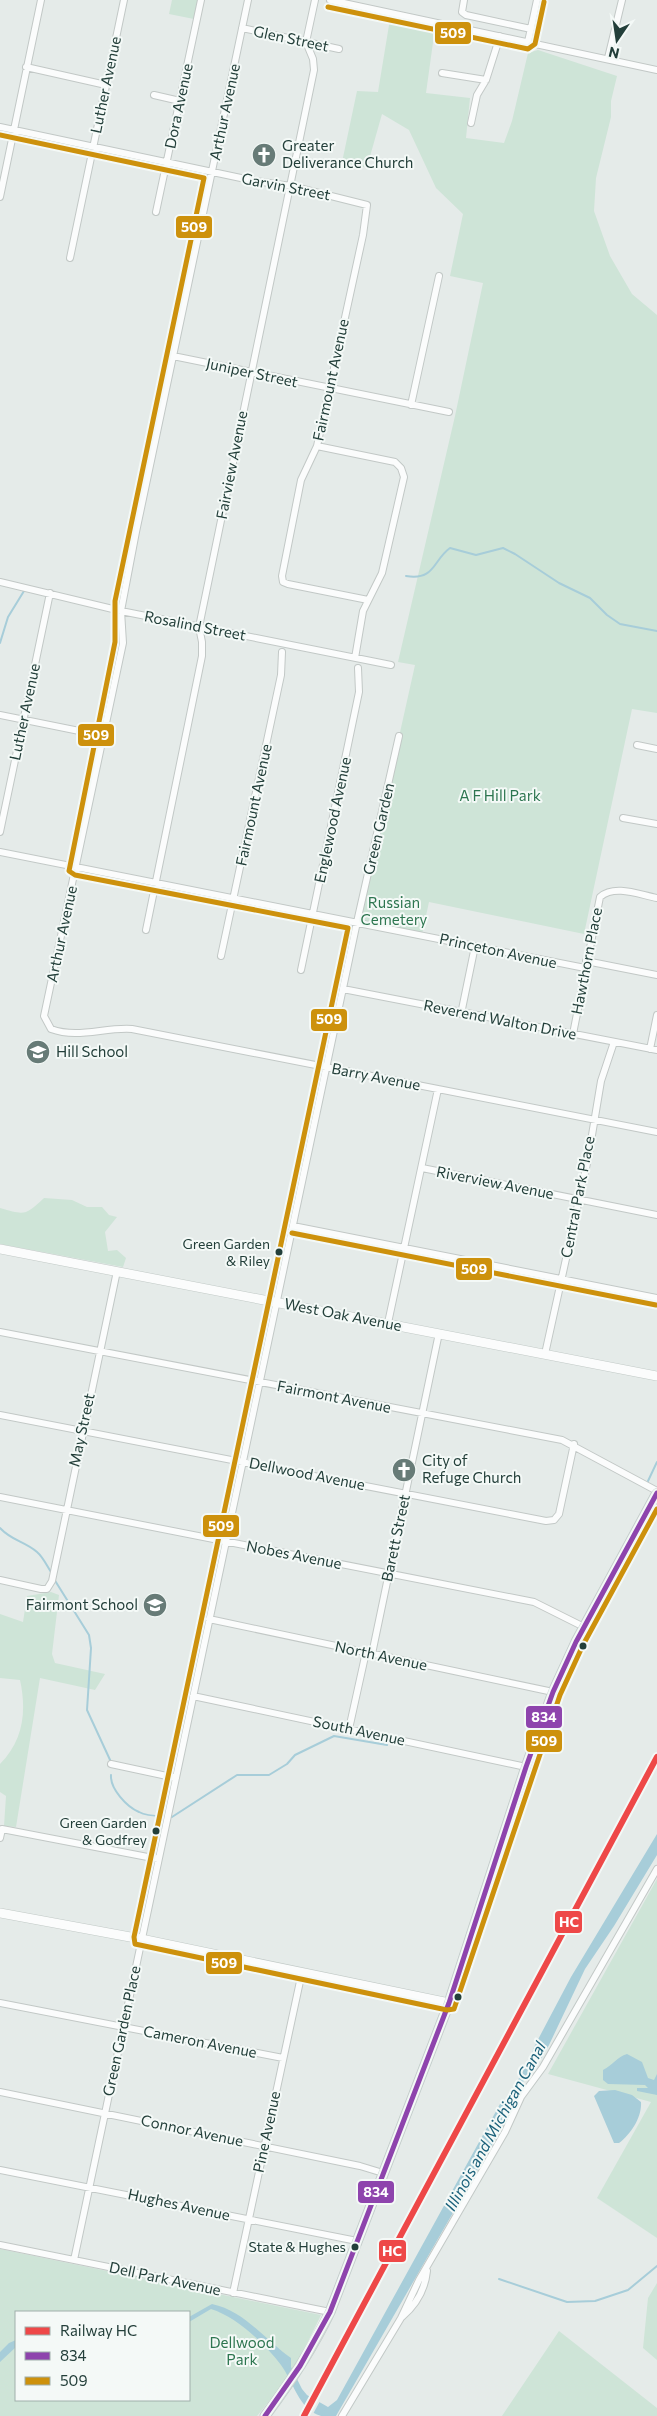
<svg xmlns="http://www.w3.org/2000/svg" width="657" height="2416" font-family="Commissioner,sans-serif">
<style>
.green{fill:#cee4d7;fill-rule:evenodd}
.water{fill:#a7cdd9}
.pier{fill:#e5ebe9}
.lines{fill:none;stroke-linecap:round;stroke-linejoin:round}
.stream{stroke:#a7cdd9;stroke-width:2}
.canal{stroke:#a7cdd9;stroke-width:5.5}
.street-casing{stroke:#c2c8c6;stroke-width:8}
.secondary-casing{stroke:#c1c9c6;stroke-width:10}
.primary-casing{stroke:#c1cac8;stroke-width:11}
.street{stroke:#fbfcfc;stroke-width:6}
.secondary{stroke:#fbfcfc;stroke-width:9}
.primary{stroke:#ced7d5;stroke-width:10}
.bus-1-casing{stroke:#f4f9f7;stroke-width:9}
.bus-2-casing{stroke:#f4f9f7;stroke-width:9}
.bus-1{stroke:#8e44ad;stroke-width:5}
.bus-2{stroke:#cd910c;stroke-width:5}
.rail-1-casing{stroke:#f4f9f7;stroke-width:10}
.rail-1{stroke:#ee4848;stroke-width:6}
.bus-dot{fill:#233f3a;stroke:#f4f9f7;stroke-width:2}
.labels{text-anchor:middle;stroke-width:4;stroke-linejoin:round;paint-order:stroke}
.bus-label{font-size:14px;fill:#233f3a;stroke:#f4f9f7;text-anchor:end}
.street-label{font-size:15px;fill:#233f3a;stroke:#f4f9f7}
.poi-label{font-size:15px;fill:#233f3a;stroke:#f4f9f7;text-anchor:start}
.park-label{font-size:15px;fill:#2d7650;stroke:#f4f9f7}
.water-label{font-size:16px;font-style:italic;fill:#1c627b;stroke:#f4f9f7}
.line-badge{stroke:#f4f9f7;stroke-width:2}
.badge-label{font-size:14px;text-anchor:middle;font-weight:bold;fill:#fff}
</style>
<rect width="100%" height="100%" fill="#e5ebe9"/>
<path class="green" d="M172 0H203L199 20 169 14Z
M390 19 435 28 426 93 470 98 466 138 504 143 512 121 528 53 538 50 617 76 611 101V117L596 178 594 211 610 256 632 294 657 315V713L632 709 584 934 429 902 422 934 358 921 415 665 398 662 455 416 483 283 450 276 463 214 436 188 409 130 382 114 367 167H341L357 91 378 92Z
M44 1198 72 1200 87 1207H102L109 1215 117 1217 105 1232 108 1251 117 1250 126 1258 123 1267 0 1244V1208C25 1215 25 1216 44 1198Z
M51 1592 59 1595 52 1654 55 1663 105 1674 95 1690 40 1678 16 1827 4 1826 6 1796 0 1792V1764C23 1741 27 1712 20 1680L0 1678V1614L23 1622 27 1596Z
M657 1879V2238L597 2198 651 2102 548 2074Z
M0 2249 321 2315 293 2372 257 2416H0ZM16 2312H189V2400H16Z
M657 2283V2360L643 2348 648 2298Z
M559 2331 657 2408V2416H502Z"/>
<path class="water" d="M657 1834V1855L614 1926 585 1969 549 2045 541 2059 535 2063 532 2058 533 2049 571 1977Z
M627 2054 642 2062 648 2078 654 2080 657 2074V2095L637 2091V2088H648L645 2085 608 2084 603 2080V2070C613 2065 617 2057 627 2054Z
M615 2090 632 2095 641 2102C642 2117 631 2134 619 2143H614L594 2096 599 2091Z
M507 2101 511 2112 336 2416C332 2416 325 2416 321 2416 299 2410 293 2381 281 2365 265 2344 237 2317 211 2309L189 2322V2317L212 2304C245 2311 265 2340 291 2358V2367L302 2389 307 2395 328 2407 337 2400 500 2104Z
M16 2340V2347L0 2362V2352L9 2343Z"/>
<path class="pier" d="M313 2397 320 2401 313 2414 306 2409Z"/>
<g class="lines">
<path class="stream" d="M406 576C435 581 433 560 450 548L476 555 503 548 515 554 559 583 590 598 607 615 620 624 657 631
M0 643 8 617 24 591
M648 1481 657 1462
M0 1528C12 1541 24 1541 37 1552 43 1557 47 1566 51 1572
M54 1579 89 1635 91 1648 87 1710 111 1762
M393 1744 395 1743
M111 1775C110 1789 127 1807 139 1812 146 1816 155 1816 163 1816
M172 1817 237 1775H269L287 1764 295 1755 334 1736 387 1745
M499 2279 567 2302 595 2301 628 2290 657 2266"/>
<path class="canal" d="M505 2109 536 2053"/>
<g class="street-casing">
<path id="street" d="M248 0 136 532 121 611 123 643 44 1016 51 1029C78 1039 104 1027 132 1029L657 1132
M330 0 657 70
M464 0 462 12 466 15 531 29
M242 28 339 49
M528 42 537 0
M608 58 622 0
M26 67 106 85
M442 73 486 80
M154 95 180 101
M471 123 477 95 486 80 500 36
M0 127 255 181 291 186 367 205 363 235 317 446 301 480 282 576 283 582 288 584 368 600
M0 197 41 0
M156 212 201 0
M70 258 124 0
M173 356 449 412
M411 405 439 276
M317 446 395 462 401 468 404 477 382 573 363 611 355 658
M0 582 121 611 391 665
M0 715 104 736
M637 745 657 749
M623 818 657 824
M0 832 50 593
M0 852 585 968
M146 930 202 656V642L199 627 314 70 313 59 306 42 315 0
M221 956 281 675 282 652
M586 961 657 975
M301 970 359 692 358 668
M343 989 657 1050
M461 1014 475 946
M573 1034 600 897C615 884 640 895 657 898
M650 1049 657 1015
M422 1168 657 1215
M293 1226 657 1298
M388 1323 438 1089
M0 1332 562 1440 657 1491
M545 1354 588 1159 601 1081 614 1042
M0 1415 546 1521 554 1520 559 1514 574 1444
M0 1497 534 1602 584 1627
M0 1580 41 1589H47L52 1581 117 1271
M209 1619 553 1692
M372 1654 439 1333
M193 1696 526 1767
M349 1729 366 1652
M111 1764 176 1778
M0 1838 2 1829 158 1859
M0 2003 283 2058
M0 2092 360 2166 383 2173
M0 2170 357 2241
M0 2245 330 2312
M74 2260 357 922 399 736
M233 2293 302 1972
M402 2317C416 2305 425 2290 427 2271
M342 2416 401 2318 419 2280 505 2132 521 2097 543 2067 657 1869"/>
</g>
<g class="secondary-casing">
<path id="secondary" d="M0 1249 657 1376
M0 1913 141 1939 449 2003"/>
</g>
<g class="primary-casing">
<path id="primary" d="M265 2416C290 2383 312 2350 330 2312L449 2003 526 1767 553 1692 576 1642 657 1493"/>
</g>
<use href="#street" class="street"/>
<use href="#secondary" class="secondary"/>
<use href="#primary" class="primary"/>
<g class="bus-1-casing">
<path id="bus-1" d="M265 2416 300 2366 330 2312 449 2003 526 1767 553 1692 576 1642 657 1493"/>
</g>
<g class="bus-2-casing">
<path id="bus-2" d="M328 7 528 49 535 44 544 2
M0 135 204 178 115 601V642L69 871 75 875 348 928 134 1937 135 1944 447 2010 454 2009 560 1695 583 1645 657 1509
M292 1233 656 1305"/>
</g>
<use href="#bus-1" class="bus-1"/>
<use href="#bus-2" class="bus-2"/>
<g class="rail-1-casing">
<path id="rail-1" d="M304 2416 657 1757"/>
</g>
<use href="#rail-1" class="rail-1"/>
</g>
<defs>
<g id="church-disc" transform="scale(1.25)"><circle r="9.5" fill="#677b77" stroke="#f4f9f7"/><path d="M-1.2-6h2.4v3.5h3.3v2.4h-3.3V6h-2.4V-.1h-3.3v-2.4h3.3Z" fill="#fff"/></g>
<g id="school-disc" transform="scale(1.25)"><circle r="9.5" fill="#677b77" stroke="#f4f9f7"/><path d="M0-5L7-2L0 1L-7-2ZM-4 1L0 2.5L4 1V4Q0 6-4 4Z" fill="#fff"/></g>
</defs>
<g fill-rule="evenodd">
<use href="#church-disc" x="264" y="155"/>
<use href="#school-disc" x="38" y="1052"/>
<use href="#church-disc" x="404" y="1470"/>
<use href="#school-disc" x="155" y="1605"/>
</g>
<g class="bus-dot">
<circle cx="279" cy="1252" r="4.5"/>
<circle cx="583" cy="1646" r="4.5"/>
<circle cx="156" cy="1831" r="4.5"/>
<circle cx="458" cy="1997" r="4.5"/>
<circle cx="355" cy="2247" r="4.5"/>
</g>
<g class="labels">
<g class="bus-label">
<text x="270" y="1249">Green Garden<tspan x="270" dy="17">&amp; Riley</tspan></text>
<text x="147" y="1828">Green Garden<tspan x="147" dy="17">&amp; Godfrey</tspan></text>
<text x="346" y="2252">State &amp; Hughes</text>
</g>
<g class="street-label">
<text transform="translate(291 39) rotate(12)" y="5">Glen Street</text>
<text transform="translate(106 85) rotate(-78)" y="5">Luther Avenue</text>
<text transform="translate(179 106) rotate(-78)" y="5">Dora Avenue</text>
<text transform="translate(225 112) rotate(-78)" y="5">Arthur Avenue</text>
<text transform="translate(286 187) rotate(11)" y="5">Garvin Street</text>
<text transform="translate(252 373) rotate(12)" y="5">Juniper Street</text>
<text transform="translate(331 380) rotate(-78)" y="5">Fairmount Avenue</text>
<text transform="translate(232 465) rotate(-79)" y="5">Fairview Avenue</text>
<text transform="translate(195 626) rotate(11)" y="5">Rosalind Street</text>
<text transform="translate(25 712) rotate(-78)" y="5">Luther Avenue</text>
<text transform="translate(254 805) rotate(-78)" y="5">Fairmount Avenue</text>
<text transform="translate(333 820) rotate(-78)" y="5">Englewood Avenue</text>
<text transform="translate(379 829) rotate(-77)" y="5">Green Garden</text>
<text transform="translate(62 934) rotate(-78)" y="5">Arthur Avenue</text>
<text transform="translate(498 951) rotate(12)" y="5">Princeton Avenue</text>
<text transform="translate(587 961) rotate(-79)" y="5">Hawthorn Place</text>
<text transform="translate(500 1020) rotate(11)" y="5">Reverend Walton Drive</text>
<text transform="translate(376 1077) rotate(11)" y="5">Barry Avenue</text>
<text transform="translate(495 1183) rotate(11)" y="5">Riverview Avenue</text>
<text transform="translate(578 1197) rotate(-79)" y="5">Central Park Place</text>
<text transform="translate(343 1315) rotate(11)" y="5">West Oak Avenue</text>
<text transform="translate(334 1397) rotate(11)" y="5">Fairmont Avenue</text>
<text transform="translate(82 1430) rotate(-78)" y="5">May Street</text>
<text transform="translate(307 1474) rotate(11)" y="5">Dellwood Avenue</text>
<text transform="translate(396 1538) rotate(-78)" y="5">Barett Street</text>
<text transform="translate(294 1555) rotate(11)" y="5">Nobes Avenue</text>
<text transform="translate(381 1656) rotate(12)" y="5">North Avenue</text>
<text transform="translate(359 1731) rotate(12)" y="5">South Avenue</text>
<text transform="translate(122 2031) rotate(-78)" y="5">Green Garden Place</text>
<text transform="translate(200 2042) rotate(11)" y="5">Cameron Avenue</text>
<text transform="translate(192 2131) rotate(12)" y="5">Connor Avenue</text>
<text transform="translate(267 2132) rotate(-78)" y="5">Pine Avenue</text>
<text transform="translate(179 2205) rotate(12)" y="5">Hughes Avenue</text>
<text transform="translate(165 2279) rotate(12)" y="5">Dell Park Avenue</text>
</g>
<g class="poi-label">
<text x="282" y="151">Greater<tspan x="282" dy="17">Deliverance Church</tspan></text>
<text x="56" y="1057">Hill School</text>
<text x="422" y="1466">City of<tspan x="422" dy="17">Refuge Church</tspan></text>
<text x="138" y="1610" text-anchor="end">Fairmont School</text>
</g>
<g class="park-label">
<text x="500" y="801">A F Hill Park</text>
<text x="394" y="908">Russian<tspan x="394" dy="17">Cemetery</tspan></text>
<text x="242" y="2348">Dellwood<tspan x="242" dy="17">Park</tspan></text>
</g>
<g class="water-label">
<text transform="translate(495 2126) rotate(-61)" y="6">Illinois and Michigan Canal</text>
</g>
</g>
<g class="line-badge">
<rect x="434" y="21" width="38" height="24" rx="5" fill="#cd910c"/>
<rect x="175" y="215" width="38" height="24" rx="5" fill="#cd910c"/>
<rect x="77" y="723" width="38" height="24" rx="5" fill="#cd910c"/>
<rect x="310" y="1008" width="38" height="24" rx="5" fill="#cd910c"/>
<rect x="455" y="1257" width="38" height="24" rx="5" fill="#cd910c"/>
<rect x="202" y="1514" width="38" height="24" rx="5" fill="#cd910c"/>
<rect x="525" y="1705" width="38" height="24" rx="5" fill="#8e44ad"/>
<rect x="525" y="1729" width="38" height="24" rx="5" fill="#cd910c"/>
<rect x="554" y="1910" width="29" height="24" rx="5" fill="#ee4848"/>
<rect x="205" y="1951" width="38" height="24" rx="5" fill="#cd910c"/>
<rect x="357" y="2180" width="38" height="24" rx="5" fill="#8e44ad"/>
<rect x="378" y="2239" width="29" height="24" rx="5" fill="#ee4848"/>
</g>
<g class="badge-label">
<text x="453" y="38">509</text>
<text x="194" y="232">509</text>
<text x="96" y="740">509</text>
<text x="329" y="1024">509</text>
<text x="474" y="1274">509</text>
<text x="221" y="1531">509</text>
<text x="544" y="1722">834</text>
<text x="544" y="1746">509</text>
<text x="569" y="1927">HC</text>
<text x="224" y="1968">509</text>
<text x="376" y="2197">834</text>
<text x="392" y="2256">HC</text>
</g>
<rect x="15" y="2311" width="175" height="90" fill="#f4f9f7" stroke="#a0afab"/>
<rect x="25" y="2327" width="25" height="8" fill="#ee4848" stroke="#a0afab"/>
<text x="60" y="2336" font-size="15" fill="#233f3a">Railway HC</text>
<rect x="25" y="2352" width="25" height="8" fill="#8e44ad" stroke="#a0afab"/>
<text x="60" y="2361" font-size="15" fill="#233f3a">834</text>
<rect x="25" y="2377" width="25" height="8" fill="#cd910c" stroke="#a0afab"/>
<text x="60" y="2386" font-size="15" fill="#233f3a">509</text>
<g transform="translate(617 40) rotate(193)" stroke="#f4f9f7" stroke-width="4" paint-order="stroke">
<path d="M0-4L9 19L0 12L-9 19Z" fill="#233f3a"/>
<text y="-8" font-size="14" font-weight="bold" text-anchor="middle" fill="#233f3a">N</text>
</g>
</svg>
